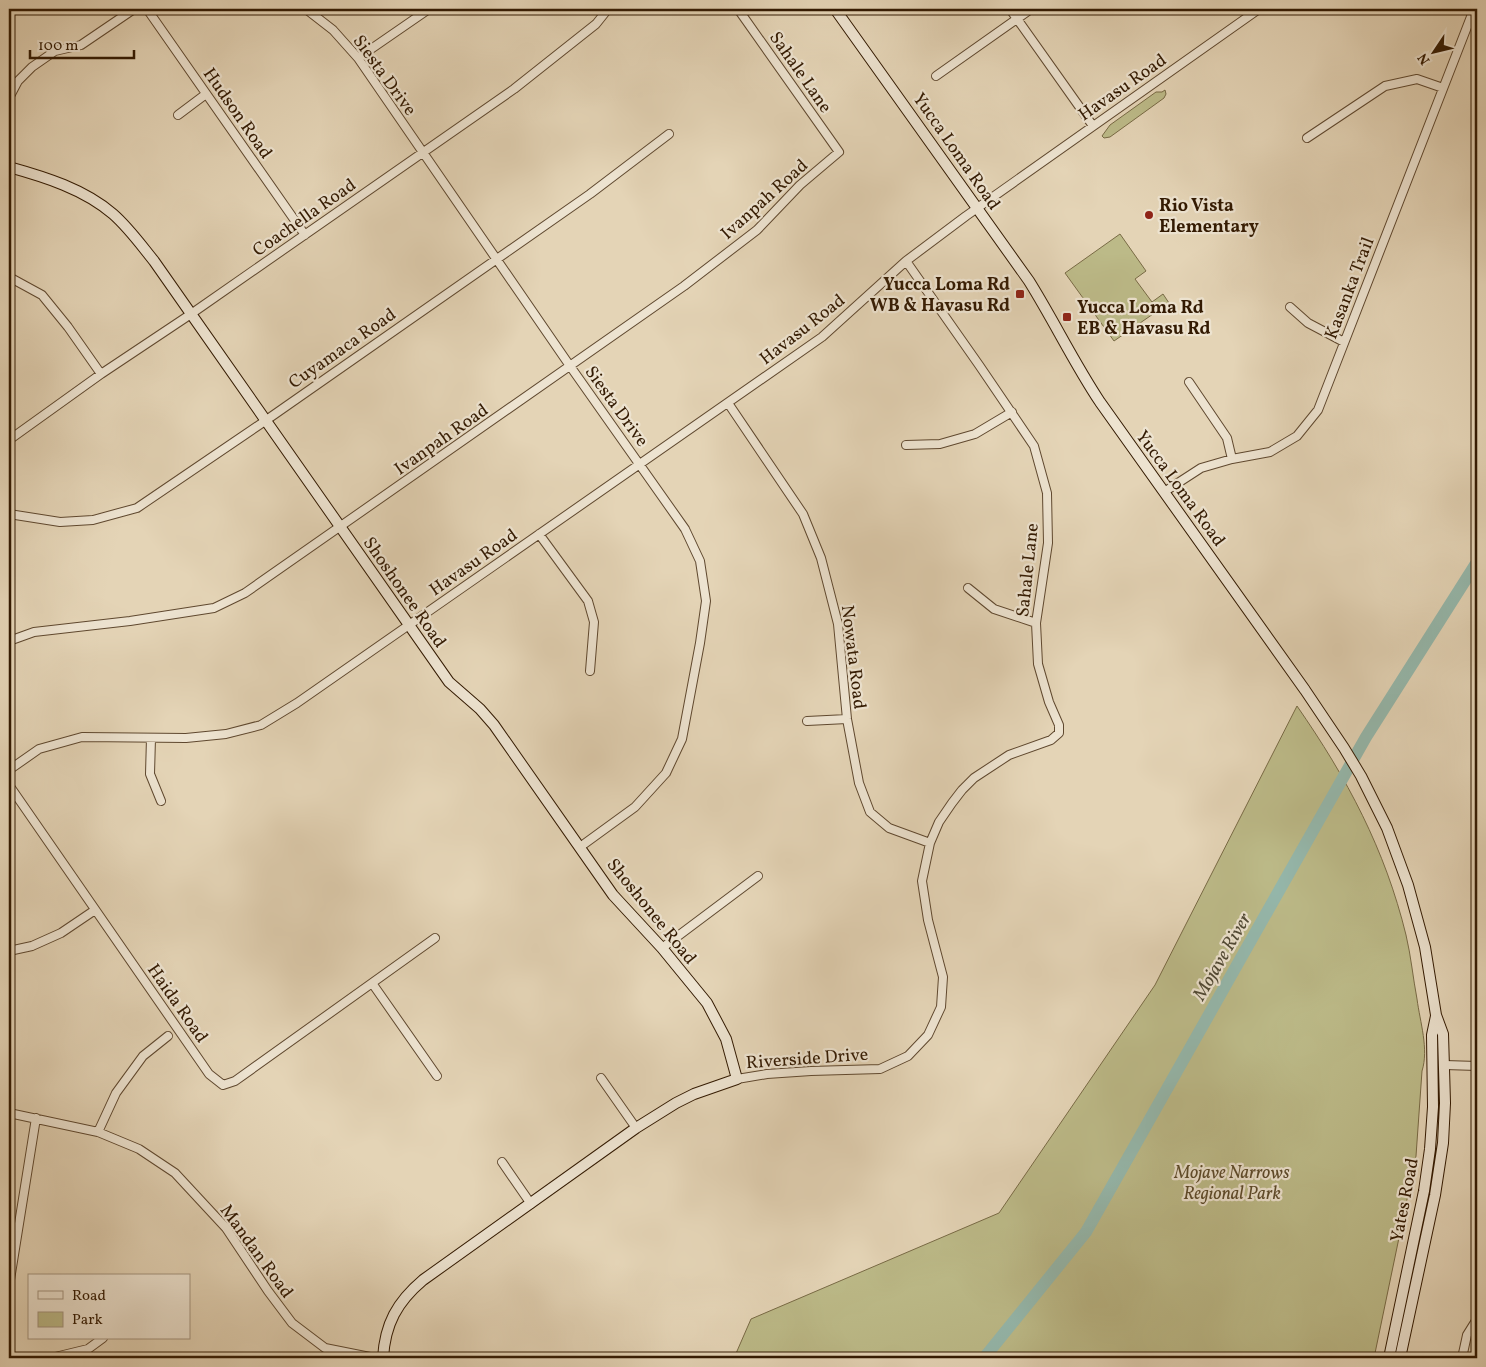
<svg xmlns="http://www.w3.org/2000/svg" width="1486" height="1367" font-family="Vollkorn,serif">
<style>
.green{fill:#bcba88;stroke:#786a45}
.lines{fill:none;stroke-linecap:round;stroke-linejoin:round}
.river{stroke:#95b8ac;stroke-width:12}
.street-casing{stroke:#5f482f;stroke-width:10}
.secondary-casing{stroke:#331a02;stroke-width:12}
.street{stroke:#ede3d0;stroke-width:8}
.secondary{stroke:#ede3d0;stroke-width:10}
.poi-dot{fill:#8f2418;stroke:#ede3d0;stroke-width:2}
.labels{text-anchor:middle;stroke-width:4.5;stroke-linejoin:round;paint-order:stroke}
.street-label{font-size:18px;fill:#331a02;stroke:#ede3d0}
.poi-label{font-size:18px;font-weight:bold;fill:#331a02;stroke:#ede3d0;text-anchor:start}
.park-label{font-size:18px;font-style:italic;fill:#5c4a2a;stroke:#ede3d0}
.water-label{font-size:19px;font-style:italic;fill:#504935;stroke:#ede3d0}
</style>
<rect width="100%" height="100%" fill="#e4d4b6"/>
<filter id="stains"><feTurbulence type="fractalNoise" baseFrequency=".004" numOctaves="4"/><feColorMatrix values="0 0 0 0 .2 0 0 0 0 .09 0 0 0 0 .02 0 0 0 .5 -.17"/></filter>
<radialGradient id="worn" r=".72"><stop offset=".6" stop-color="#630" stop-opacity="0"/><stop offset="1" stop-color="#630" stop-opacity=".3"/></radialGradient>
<path class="green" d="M1165 90 1166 94 1164 98 1110 137 1104 138 1102 136 1110 125 1156 92H1162Z
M1120 234 1146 271 1135 279 1152 302 1163 294 1169 303 1114 341 1065 273Z
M1297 706C1347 778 1385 849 1406 935 1411 956 1413 978 1417 999 1420 1022 1429 1049 1422 1071L1416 1156 1374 1358H734L751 1319 999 1213 1155 985Z"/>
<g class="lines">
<path class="river" d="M984 1358 1086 1232 1366 737 1477 562"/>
<g class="street-casing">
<path id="street" d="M147 9 305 235
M306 9 333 30 358 58 570 366 685 529 700 561 706 601 700 643 682 739 666 773 635 807 580 847
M1010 9 1093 126
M358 58 429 9
M936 76 1031 9
M9 98 18 81 32 67 55 51 81 45 134 9
M178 115 206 94
M1307 138 1385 86 1417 79 1443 88
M9 277 42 295 68 327 101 374
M1290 307 1308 323 1344 342
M1189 382 1227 438 1232 459
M728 403 803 514 821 558 838 624 847 719 859 783 870 812 889 828 930 843
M9 440 101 374 191 314 514 89 596 24 608 9
M906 445 940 444 975 434 1012 412
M1164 492 1201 468 1232 459 1270 452 1297 436 1318 410 1474 9
M9 514 60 522 93 520 137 508 265 421 590 194 669 134
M539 534 588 601 594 622 590 671
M968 588 994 609 1036 623
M9 641 34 632 130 621 214 608 245 593 684 286 757 230 800 185 839 152 738 9
M807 721 847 719
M151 738 150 774 161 801
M9 770 39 749 82 737 186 738 226 734 261 725 297 703 822 337 906 261 966 216 1259 9
M9 785 209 1074 223 1085 235 1081 435 938
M662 948 758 876
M9 951 32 946 61 933 95 910
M372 983 437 1076
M1445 1065 1477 1066
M601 1078 636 1128
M737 1079 767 1074 811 1071 880 1069 908 1056 928 1035 941 1007 943 977 928 920 922 881 930 843 939 822 952 803 962 790 974 778 1009 755 1051 740 1059 733V725L1049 702 1038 664 1036 623 1048 543 1047 493 1034 446 979 365 906 261
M9 1113 98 1132 139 1149 175 1173 226 1228 268 1291 292 1323 325 1348 375 1358
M98 1132 116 1093 143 1056 168 1036
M502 1162 531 1204
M9 1286 36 1118
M9 1357 21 1358
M51 1358 88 1349 103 1338
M1462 1358 1467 1335 1477 1319"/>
</g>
<g class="secondary-casing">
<path id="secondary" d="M835 9 1029 281C1054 321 1074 363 1100 402L1305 690 1344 748 1361 776 1387 828 1408 885 1425 947 1436 1015 1443 1034 1445 1103 1443 1143 1435 1195 1400 1358
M9 167C45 177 84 189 113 214 129 228 141 245 154 261L449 682 480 709 494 725 613 895 662 948 707 1003 726 1039 737 1079 694 1094 676 1103 636 1128 423 1280C397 1302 385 1324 383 1358
M1389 1358 1424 1191 1430 1149 1433 1107 1432 1035 1436 1016"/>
</g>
<use href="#street" class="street"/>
<use href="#secondary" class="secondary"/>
</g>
<g class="poi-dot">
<circle cx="1149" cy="215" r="5"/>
<rect x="1015" y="289" width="10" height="10" rx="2.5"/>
<rect x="1062" y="312" width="10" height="10" rx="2.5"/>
</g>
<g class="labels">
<g class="street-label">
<text transform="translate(801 72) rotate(55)" y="6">Sahale Lane</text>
<text transform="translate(385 75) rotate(54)" y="6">Siesta Drive</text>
<text transform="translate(1122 87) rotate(-35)" y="6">Havasu Road</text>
<text transform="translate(238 113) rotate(55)" y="6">Hudson Road</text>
<text transform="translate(957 151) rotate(55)" y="6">Yucca Loma Road</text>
<text transform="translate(764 199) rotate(-42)" y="6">Ivanpah Road</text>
<text transform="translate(304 217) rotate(-35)" y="6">Coachella Road</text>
<text transform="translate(1349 288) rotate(-69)" y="6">Kasanka Trail</text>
<text transform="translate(802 329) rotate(-38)" y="6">Havasu Road</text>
<text transform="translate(342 348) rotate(-35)" y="6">Cuyamaca Road</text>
<text transform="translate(617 406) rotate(54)" y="6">Siesta Drive</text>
<text transform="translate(441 439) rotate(-35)" y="6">Ivanpah Road</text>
<text transform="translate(1181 488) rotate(54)" y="6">Yucca Loma Road</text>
<text transform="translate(473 562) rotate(-35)" y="6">Havasu Road</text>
<text transform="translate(1027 570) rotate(-84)" y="6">Sahale Lane</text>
<text transform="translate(405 592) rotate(55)" y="6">Shoshonee Road</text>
<text transform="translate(854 657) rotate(83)" y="6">Nowata Road</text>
<text transform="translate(652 911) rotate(51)" y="6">Shoshonee Road</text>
<text transform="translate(178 1003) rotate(55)" y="6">Haida Road</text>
<text transform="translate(807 1058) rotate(-4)" y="6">Riverside Drive</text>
<text transform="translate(1404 1200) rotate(-79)" y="6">Yates Road</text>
<text transform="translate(257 1251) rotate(54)" y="6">Mandan Road</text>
</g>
<g class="poi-label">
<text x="1159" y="211">Rio Vista<tspan x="1159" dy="21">Elementary</tspan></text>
<text x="1010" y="290" text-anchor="end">Yucca Loma Rd<tspan x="1010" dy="21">WB &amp; Havasu Rd</tspan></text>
<text x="1077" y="313">Yucca Loma Rd<tspan x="1077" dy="21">EB &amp; Havasu Rd</tspan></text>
</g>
<g class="park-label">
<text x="1232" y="1178">Mojave Narrows<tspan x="1232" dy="21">Regional Park</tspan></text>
</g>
<g class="water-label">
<text transform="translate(1221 956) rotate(-60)" y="7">Mojave River</text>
</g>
</g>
<rect width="1486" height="1367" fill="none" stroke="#e4d4b6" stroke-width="30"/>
<rect x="10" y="10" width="1466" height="1347" fill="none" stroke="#331a02" stroke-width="2.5"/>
<rect x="15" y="15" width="1456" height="1337" fill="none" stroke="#331a02"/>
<rect x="28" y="1274" width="162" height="65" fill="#ede3d0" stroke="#a3937e"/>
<rect x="38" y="1291" width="25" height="8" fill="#ede3d0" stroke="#a3937e"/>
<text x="72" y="1300" font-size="15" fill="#331a02">Road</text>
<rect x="38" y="1312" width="25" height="15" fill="#bcba88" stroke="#a3937e"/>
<text x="72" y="1324" font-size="15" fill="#331a02">Park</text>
<g transform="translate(1434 52) rotate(235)" stroke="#ede3d0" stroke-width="4" paint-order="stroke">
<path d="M0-4L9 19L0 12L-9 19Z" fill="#331a02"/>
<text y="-8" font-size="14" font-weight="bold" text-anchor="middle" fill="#331a02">N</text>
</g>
<path d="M30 50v8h104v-8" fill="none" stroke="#331a02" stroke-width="2.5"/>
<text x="38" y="50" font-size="15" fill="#331a02" stroke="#ede3d0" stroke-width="4" paint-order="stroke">100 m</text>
<rect width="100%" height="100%" filter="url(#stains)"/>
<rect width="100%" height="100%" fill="url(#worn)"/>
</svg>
